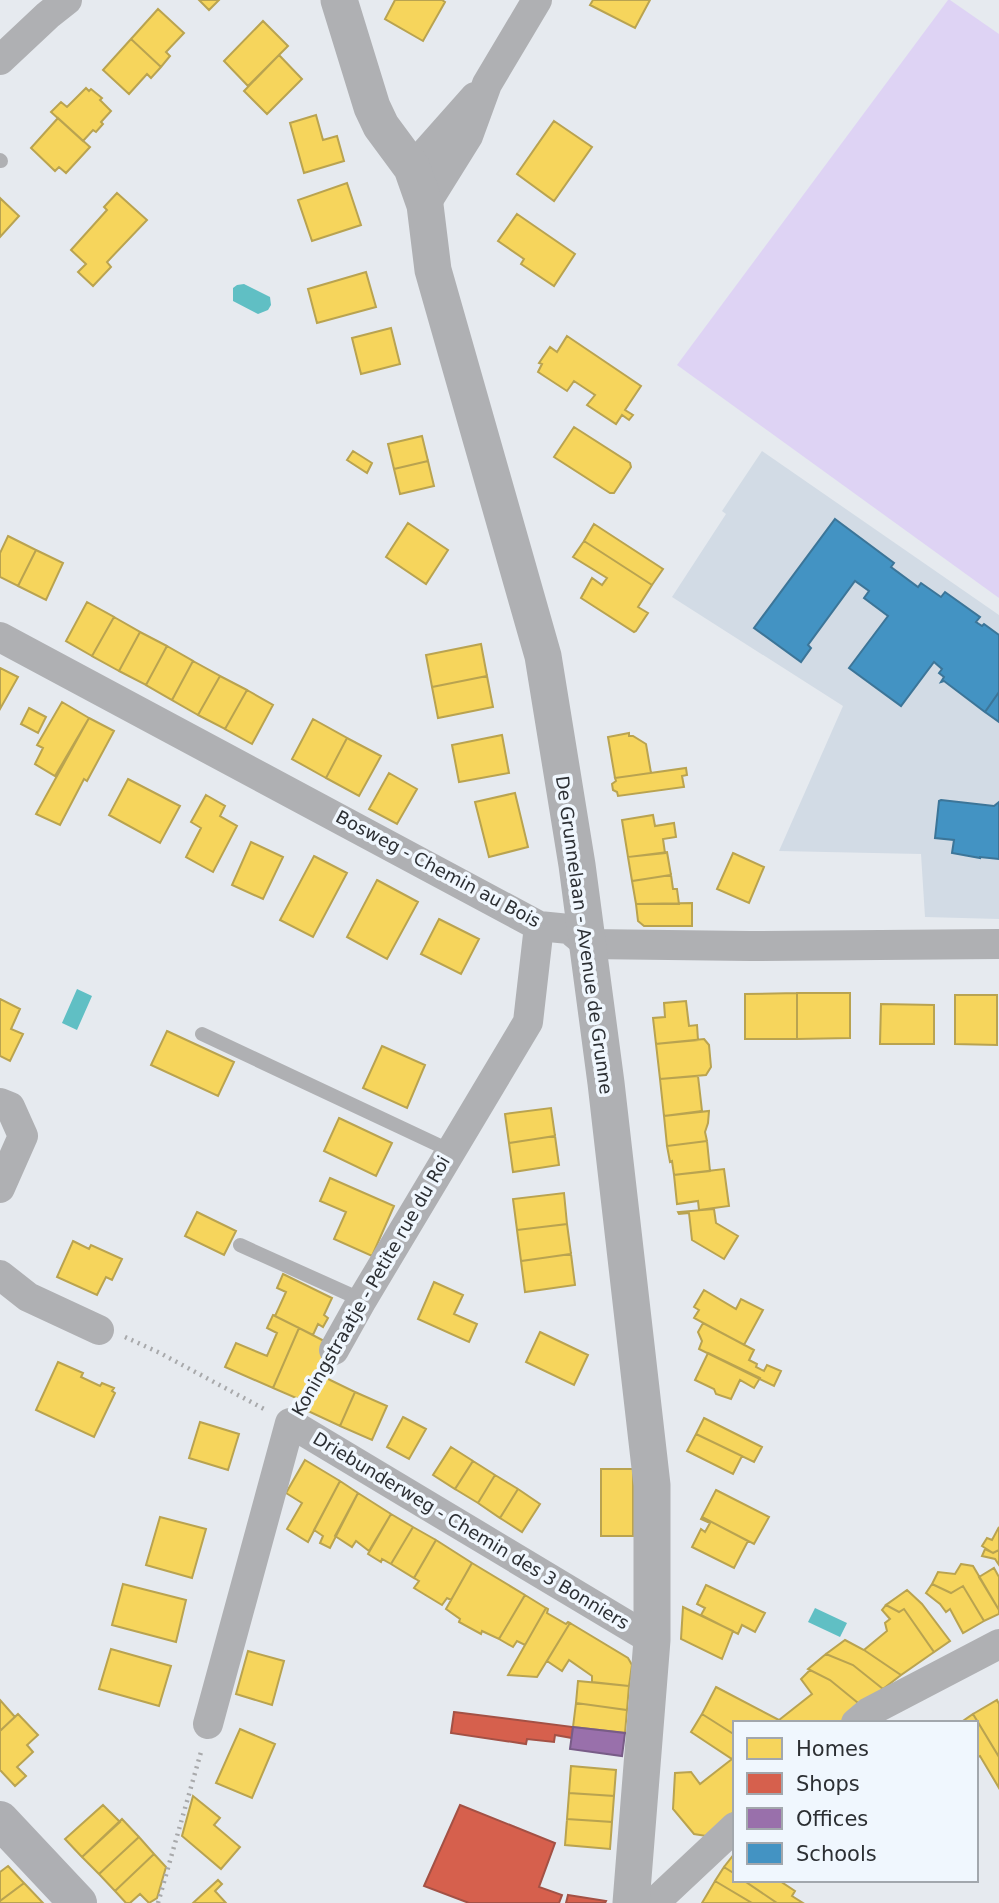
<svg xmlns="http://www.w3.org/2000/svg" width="999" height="1903" font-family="'DejaVu Sans',sans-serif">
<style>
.built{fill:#d2dbe5}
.green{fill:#ded3f4}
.water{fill:#60bfc4}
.homes{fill:#f6d55c;stroke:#b9a350;stroke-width:2}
.shops{fill:#d6604d;stroke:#a35145;stroke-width:2}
.offices{fill:#9970ab;stroke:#785c87;stroke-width:2}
.schools{fill:#4393c3;stroke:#3c7598;stroke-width:2}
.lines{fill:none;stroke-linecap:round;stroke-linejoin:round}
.path{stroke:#a8a9ab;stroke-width:4.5;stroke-dasharray:2 5;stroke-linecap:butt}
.service{stroke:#afb0b3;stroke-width:14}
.minor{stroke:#afb0b3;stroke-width:30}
.tertiary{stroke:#afb0b3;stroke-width:37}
.secondary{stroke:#aeafb3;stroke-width:38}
.labels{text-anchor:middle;stroke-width:7;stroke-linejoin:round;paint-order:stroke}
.street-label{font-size:18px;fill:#2c2f33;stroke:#f0f7fe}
</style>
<rect width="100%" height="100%" fill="#e6eaef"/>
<path class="built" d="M762 451 999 615V919L925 917 921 854 779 851 843 706 672 597 726 514 722 511Z"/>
<path class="green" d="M948 0H950L999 34V598L677 365Z"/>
<path class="water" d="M244 284 270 297 271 305 268 310 258 314 233 301V288L237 285Z
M77 989 92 996 77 1030 62 1023Z
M815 1608 847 1623 840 1637 808 1622Z"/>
<path class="homes" d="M199 0H219L209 10Z
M395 0H442L445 2 423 41 385 19Z
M593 0H650L635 28 590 5Z
M158 9 184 33 166 52 170 56 161 67 131 39Z
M263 21 288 46 248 86 224 61Z
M131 39 161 67 151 78 147 74 129 94 103 70Z
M279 55 302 79 267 114 244 91Z
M86 88 89 91 91 89 102 98 100 100 111 111 101 122 103 124 96 132 93 130 83 141 51 112 61 102 67 107Z
M316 115 323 140 337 136 344 161 304 173 290 123Z
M58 118 90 147 66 173 59 167 55 171 31 148Z
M554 121 592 147 554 201 517 174Z
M347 183 361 225 312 241 298 200Z
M117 193 147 220 107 262 111 267 93 286 78 272 86 264 71 250 107 210 104 207Z
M0 198 19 216 0 237Z
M517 214 575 254 554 286 521 264 524 259 498 241Z
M366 272 376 307 317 323 308 289Z
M391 328 400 364 361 374 352 338Z
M567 336 641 386 625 410 633 415 629 420 622 415 616 424 587 405 595 395 574 381 567 391 538 372 542 364 539 363 550 347 557 352Z
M574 427 630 463 631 467 614 493H610L554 457Z
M422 436 428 461 394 469 388 444Z
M353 451 372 463 367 473 347 460Z
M428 461 434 486 400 494 394 469Z
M408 523 448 550 426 584 386 557Z
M594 524 663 569 652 585 584 541Z
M8 536 36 550 18 586 0 577V553Z
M584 541 652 585 638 607 648 613 636 631 634 632 581 598 592 578 602 585 607 578 573 557Z
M36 550 63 563 46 600 18 586Z
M87 602 114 617 92 656 66 641Z
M114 617 140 632 119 671 92 656Z
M140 632 167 646 146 685 119 671Z
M481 644 487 676 432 687 426 655Z
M167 646 193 661 172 700 146 685Z
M193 661 220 676 198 715 172 700Z
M0 668 18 677 0 709Z
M220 676 247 690 225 729 198 715Z
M487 676 493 707 438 718 432 687Z
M247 690 273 705 252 744 225 729Z
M62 702 89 718 55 776 35 764 43 748 37 745Z
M29 708 46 717 38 733 21 724Z
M89 718 114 731 87 781 84 779 60 825 36 814Z
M313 719 347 738 326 778 292 759Z
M629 733V736H633L646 744 651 773 615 778 608 737Z
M502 735 509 773 459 782 452 745Z
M347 738 381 756 359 796 326 778Z
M686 768 687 775 682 776 684 787 618 796 617 792 613 790 612 784 616 781 615 778Z
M389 773 417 789 397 824 369 809Z
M128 779 180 806 160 843 109 815Z
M515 793 528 847 489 857 475 802Z
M206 795 225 806 220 816 237 826 213 872 186 857 201 828 191 822Z
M653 815 655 826 674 823 676 837 663 839 665 853 628 857 622 820Z
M251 842 283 857 263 899 232 885Z
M667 852 671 875 632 881 628 857Z
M733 853 764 867 749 903 717 889Z
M314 856 347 873 313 937 280 920Z
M671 875 673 889H677L679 904H636L632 881Z
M377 880 418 902 387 959 347 937Z
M692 903V926H644L638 921 636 904Z
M439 919 479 939 461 974 421 954Z
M797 993H850V1038L797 1039Z
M797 993V1039H745V994Z
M955 995H997V1045L955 1044Z
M0 999 20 1009 11 1029 23 1034 10 1061 0 1056Z
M686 1001 689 1026 697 1025 698 1040 656 1044 653 1018 665 1017 664 1003Z
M881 1004 934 1005V1044H880Z
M167 1031 234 1062 218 1096 151 1065Z
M704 1039 709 1045 711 1067 706 1075 660 1079 656 1044Z
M382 1046 425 1065 407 1108 363 1088Z
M698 1076 702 1111 664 1116 660 1079Z
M551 1108 555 1136 509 1143 505 1114Z
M709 1111 708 1123 705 1132 707 1141 667 1146 664 1116Z
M339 1118 392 1143 376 1176 324 1151Z
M555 1136 559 1165 513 1172 509 1143Z
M707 1141 710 1171 674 1175 672 1161 670 1162 667 1146Z
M724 1169 729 1206 699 1210 698 1201 677 1204 674 1175Z
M330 1178 394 1206 372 1256 334 1239 346 1212 320 1201Z
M564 1193 567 1224 517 1230 513 1199Z
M714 1209 716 1223 738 1236 724 1259 692 1240 689 1213 679 1214 678 1212Z
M197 1212 236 1231 224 1255 185 1236Z
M567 1224 571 1254 521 1261 517 1230Z
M73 1241 89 1249 91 1245 122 1259 112 1280 106 1277 97 1295 57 1277Z
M571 1254 575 1285 525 1292 521 1261Z
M283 1274 332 1298 324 1315 328 1318 323 1327 318 1324 313 1335 275 1316 286 1292 277 1288Z
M434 1282 463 1295 454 1314 477 1324 469 1342 418 1319Z
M704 1290 736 1309 741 1299 763 1310 744 1345 694 1318 699 1310 694 1307Z
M273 1315 299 1328 273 1388 225 1367 236 1343 267 1356 277 1333 267 1328Z
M703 1323 754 1350 749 1360 757 1364 756 1367 764 1371 767 1365 781 1371 774 1386 699 1349 702 1341 698 1332Z
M299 1328 330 1344 303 1401 273 1388Z
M540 1332 588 1355 574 1385 526 1362Z
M708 1353 760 1378 754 1388 740 1380 731 1399 716 1394 714 1389 695 1380Z
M58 1362 83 1373 81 1377 100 1386 102 1383 114 1388 112 1391 115 1393 94 1437 36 1410Z
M324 1377 355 1392 340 1426 308 1411Z
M355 1392 387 1406 372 1440 340 1426Z
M403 1417 426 1429 409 1459 387 1447Z
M704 1418 762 1447 754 1462 696 1434Z
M200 1422 239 1434 228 1470 189 1458Z
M696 1434 742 1456 733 1474 687 1451Z
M451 1447 473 1461 455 1489 433 1475Z
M305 1460 340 1481 308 1542 287 1529 302 1503 286 1493Z
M473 1461 495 1475 478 1503 455 1489Z
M601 1469H633V1536H601Z
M495 1475 518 1489 500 1518 478 1503Z
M340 1481 358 1493 330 1548 320 1543 323 1536 314 1530Z
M518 1489 540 1504 522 1532 500 1518Z
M716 1490 769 1517 754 1544 702 1517Z
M358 1493 391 1514 369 1551 356 1541 352 1547 335 1536Z
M391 1514 413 1527 391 1564 382 1559 381 1562 368 1554Z
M160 1517 206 1529 192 1578 146 1565Z
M702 1517 748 1541 734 1568 692 1547 701 1529 705 1532 710 1523 701 1519Z
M413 1527 436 1540 414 1578 391 1564Z
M999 1527V1550L993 1553 982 1546 987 1538 992 1540Z
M436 1540 472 1563 451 1600 447 1598 442 1605 414 1588 419 1581 414 1578Z
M985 1549 993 1553 999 1550V1565L995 1559 982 1556Z
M472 1563 525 1595 499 1639 482 1631 481 1634 459 1622 460 1619 446 1609Z
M961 1564 973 1566 999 1610V1614L984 1621 963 1586 951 1593 932 1584 938 1572 955 1574Z
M994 1568 999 1577V1610L979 1577Z
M123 1584 186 1600 176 1642 112 1625Z
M932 1584 951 1593 963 1586 984 1621 963 1633 950 1609 946 1612 940 1604 926 1593Z
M706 1585 765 1613 755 1632 742 1625 738 1634 701 1615 705 1608 697 1604Z
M907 1590 922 1604 950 1641 934 1652 904 1609 899 1612 886 1605Z
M525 1595 546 1608 525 1645 517 1641 513 1647 499 1639Z
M886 1605 899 1612 904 1609 934 1652 901 1675 864 1650 887 1631 885 1623 890 1619 882 1610Z
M683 1607 733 1631 722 1659 681 1639Z
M546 1608 548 1609 547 1613 566 1624 568 1622 570 1623 537 1677 508 1675Z
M570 1623 628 1658 632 1665 629 1686 592 1682V1676L569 1660 562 1671 547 1661Z
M845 1640 864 1650 901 1675 883 1689 853 1665 826 1654Z
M111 1649 171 1666 159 1706 99 1689Z
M248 1651 284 1661 272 1705 236 1694Z
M826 1654 853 1665 883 1689 863 1707 830 1680 808 1669Z
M810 1670 830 1680 863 1707 843 1723H785L779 1720 812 1694 801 1679Z
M578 1681 629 1686 627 1710 576 1703Z
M716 1687 779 1720 775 1723H735V1735L702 1714Z
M0 1700 15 1717 0 1731Z
M997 1700 999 1704V1757L973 1714Z
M576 1703 627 1710 625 1733 573 1727Z
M18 1714 38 1735 27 1745 33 1752 17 1767 26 1776 15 1786 0 1770V1731Z
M702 1714 735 1735V1754L732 1759 691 1732Z
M973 1714 999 1757V1788L980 1756 976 1758V1723H960Z
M240 1729 275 1744 252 1798 216 1783Z
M732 1759 735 1762V1811L706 1836 694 1834 673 1809 675 1773 691 1772 700 1784Z
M571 1766 616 1770 614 1796 569 1793Z
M569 1793 614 1796 612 1822 567 1819Z
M193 1796 220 1818 214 1825 240 1847 221 1869 182 1836Z
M103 1805 120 1822 82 1857 65 1839Z
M122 1819 139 1837 99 1874 82 1857Z
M567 1819 612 1822 610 1849 565 1845Z
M139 1837 154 1854 115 1891 99 1874Z
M735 1853V1874L724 1867Z
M154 1854 166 1867 157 1898 149 1903 140 1894 130 1903H126L115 1891Z
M8 1866 24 1883 0 1901V1872Z
M724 1867 735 1874V1880H743L777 1903H752L715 1881Z
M218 1880 222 1884 215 1891 226 1903H193Z
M743 1880H781L780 1881 795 1891 792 1896 803 1903H777Z
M715 1881 752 1903H702Z
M24 1883 43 1903H0V1901Z"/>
<path class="shops" d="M454 1712 573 1727 572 1738 555 1735 554 1742 527 1739 526 1744 451 1733Z
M460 1805 555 1843 539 1887 562 1895 559 1903H469L424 1886Z
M568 1895 606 1901 605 1903H566Z"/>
<path class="offices" d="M573 1727 625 1733 622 1756 570 1749Z"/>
<path class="schools" d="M835 519 894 563 891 567 918 587 921 583 941 597 945 592 980 617 976 622 982 626 984 624 999 635V692L985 712 944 681 941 682 944 677 939 673 942 669 934 662 901 706 849 668 888 616 864 598 869 591 855 581 808 645 811 648 801 662 754 628Z
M999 692V722L985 712Z
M941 800 994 806 999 802V859L980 857V858L952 853 954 840 935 838 939 801Z"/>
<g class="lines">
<path class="path" d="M125 1337 160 1353 266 1410
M306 1401 320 1375
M158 1903 201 1752"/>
<path class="service" d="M0 160 1 161
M202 1034 451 1151
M240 1245 362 1300"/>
<path class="minor" d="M0 60 48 15 67 0
M412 168 475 97
M425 205 468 136 487 84 537 0
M0 637 539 926 569 929 587 944 750 946 999 944
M0 1103 10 1107 23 1136 0 1188
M0 1275 28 1297 99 1330
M334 1350 362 1300 528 1022 539 926
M856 1723 869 1712 999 1644
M208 1724 290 1423 652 1640
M654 1903 735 1827"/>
<path class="tertiary" d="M339 0 372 107 381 126 412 168 425 205 433 270 543 656 577 865 606 1083 652 1485V1640L631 1903"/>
<path class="secondary" d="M0 1820 78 1903"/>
</g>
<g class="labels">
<g class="street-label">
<text transform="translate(438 869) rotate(28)" y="6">Bosweg - Chemin au Bois</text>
<text transform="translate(584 935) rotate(82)" y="6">De Grunnelaan - Avenue de Grunne</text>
<text transform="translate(371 1286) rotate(-60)" y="6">Koningstraatje - Petite rue du Roi</text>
<text transform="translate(471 1531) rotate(31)" y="6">Driebunderweg - Chemin des 3 Bonniers</text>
</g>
</g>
<rect x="733" y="1721" width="245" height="161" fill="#f0f7fe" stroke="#a2a7ad" stroke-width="2"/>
<rect x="747" y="1738" width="35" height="21" fill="#f6d55c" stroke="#a2a7ad" stroke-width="2"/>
<text x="796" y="1756" font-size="21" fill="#2c2f33">Homes</text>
<rect x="747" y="1773" width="35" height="21" fill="#d6604d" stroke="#a2a7ad" stroke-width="2"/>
<text x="796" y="1791" font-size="21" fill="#2c2f33">Shops</text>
<rect x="747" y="1808" width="35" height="21" fill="#9970ab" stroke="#a2a7ad" stroke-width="2"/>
<text x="796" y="1826" font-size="21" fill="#2c2f33">Offices</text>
<rect x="747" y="1843" width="35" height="21" fill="#4393c3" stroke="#a2a7ad" stroke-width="2"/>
<text x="796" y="1861" font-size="21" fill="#2c2f33">Schools</text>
</svg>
